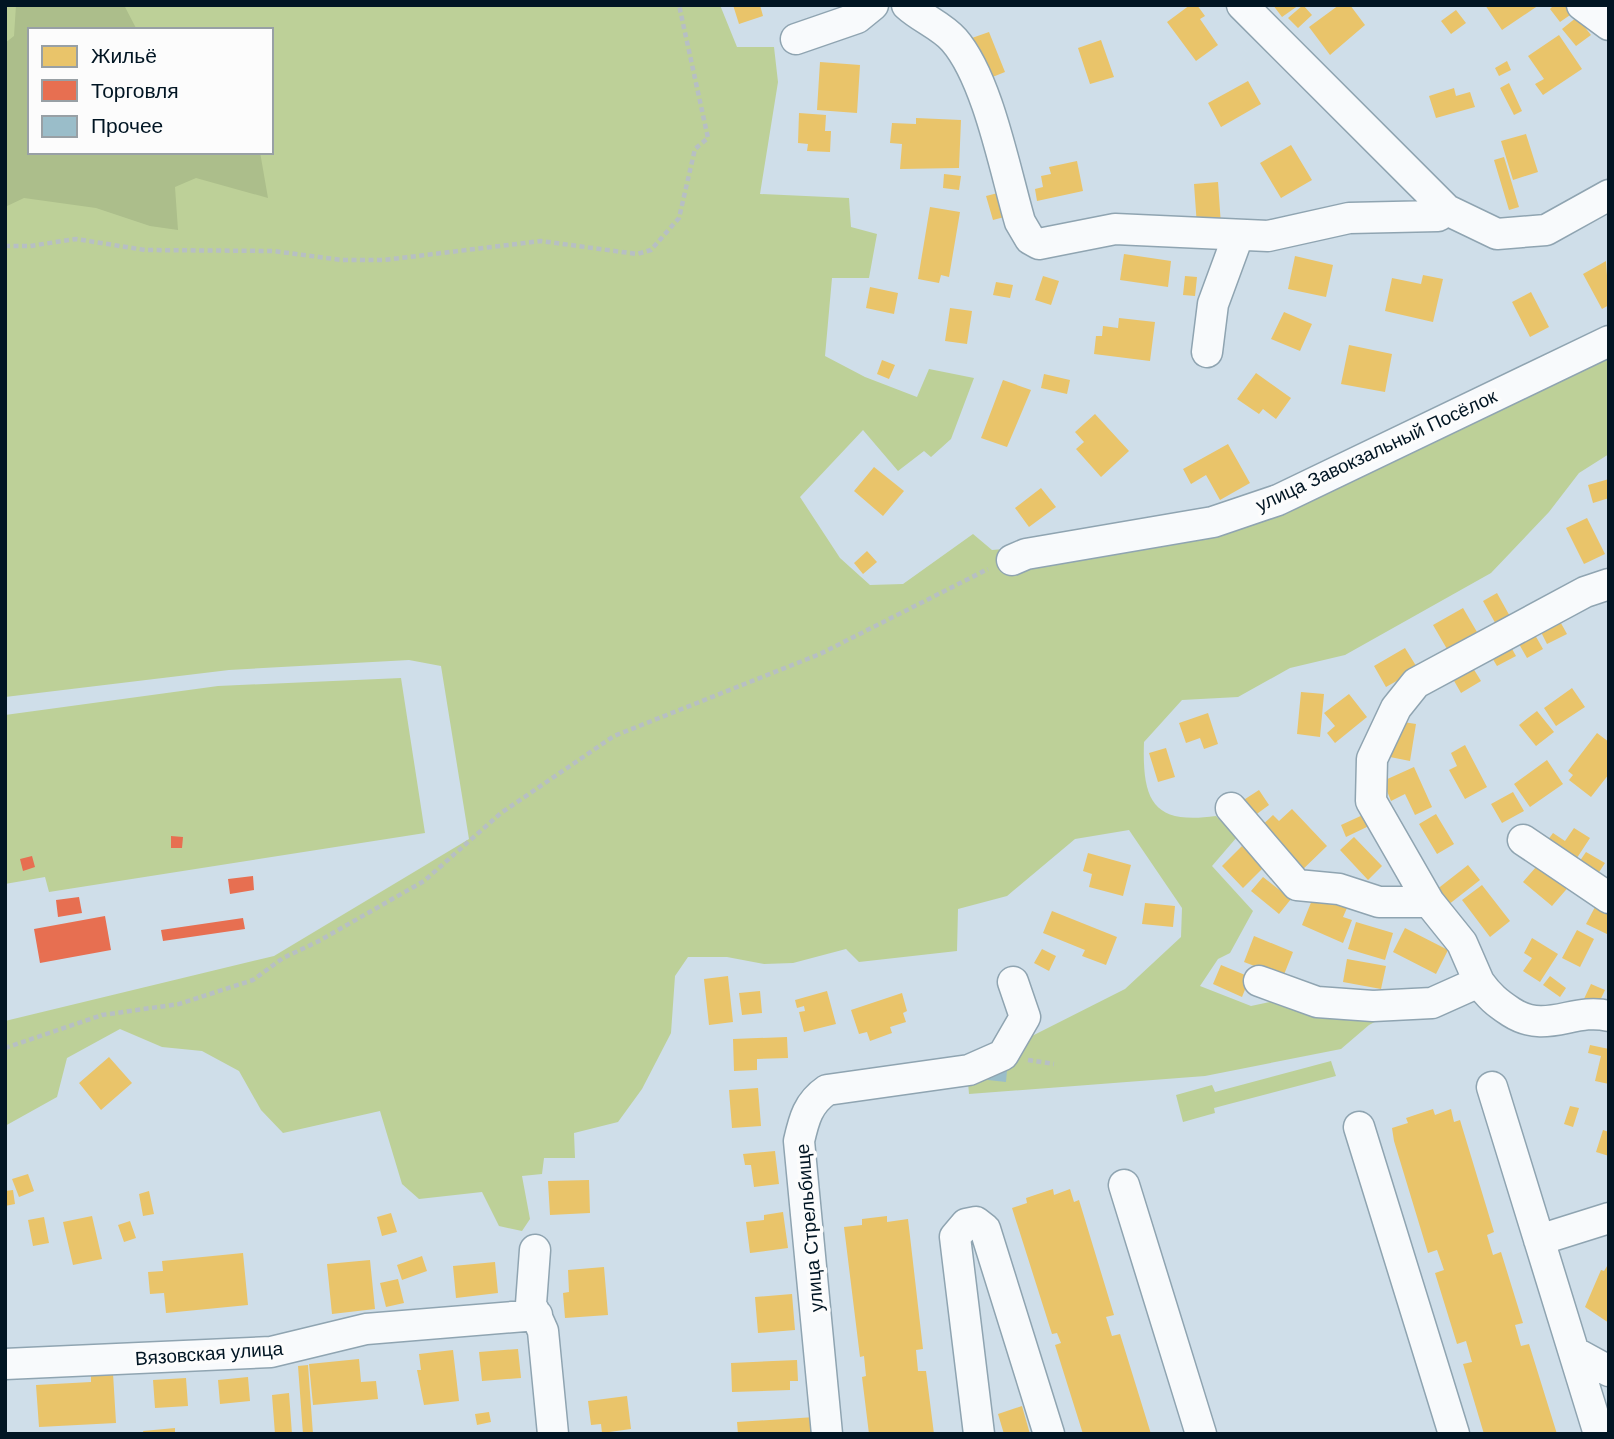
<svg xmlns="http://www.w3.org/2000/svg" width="1614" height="1439" font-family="Arial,sans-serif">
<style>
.green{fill:#bdd098;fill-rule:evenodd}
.forest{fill:#acbe8b}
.homes{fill:#e9c46a}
.shops{fill:#e76f51}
.building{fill:#9abdc9}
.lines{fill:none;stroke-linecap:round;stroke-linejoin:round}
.minor-casing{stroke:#8fa4b1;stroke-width:33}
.path{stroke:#b7bfc4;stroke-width:4.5;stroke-dasharray:5 3.5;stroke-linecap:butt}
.minor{stroke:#f8fafc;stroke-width:30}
.labels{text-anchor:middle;stroke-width:7;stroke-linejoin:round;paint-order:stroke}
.street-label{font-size:19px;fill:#011523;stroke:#fcfcfc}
</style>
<rect width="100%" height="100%" fill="#cfdee9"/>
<path class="green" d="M5 5H720L737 47H774L778 82 760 194 849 198 851 227 877 234 869 278H832L825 356 865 377 917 397 929 369 974 378 951 439 931 457 924 451 898 471 863 430 800 497 840 558 870 585 903 584 973 534 992 550 1212 530 1609 352V454L1579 473 1549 512 1491 573 1345 655 1290 668 1238 697 1182 700 1144 742C1142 801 1153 825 1216 816L1237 837 1212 866 1253 911 1230 953 1218 959 1200 986 1251 1006 1321 991 1388 1015 1369 1025 1341 1049 1205 1076 969 1094 966 1059 1028 1038 1125 989 1181 937 1182 908 1129 830 1075 839 1007 896 958 909 957 951 859 962 846 949 793 963 764 964 727 957H688L675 976 671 1033 642 1089 618 1122 574 1133 575 1158H544L542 1174 522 1176 530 1219 522 1231 499 1226 482 1192 419 1199 402 1184 380 1111 283 1133 261 1110 239 1071 202 1051 162 1047 120 1029 67 1058 57 1097 5 1126V1021L274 956 469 839 441 666 409 660 229 670 5 697ZM30 30H271V152H30Z
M401 678 425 833 49 892 45 877 5 884V715L218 686Z
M1331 1061 1336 1076 1214 1108 1215 1113 1183 1122 1176 1095 1212 1085 1215 1092Z"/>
<path class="forest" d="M16 5H124L137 30H30V152H260L268 198 196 178 175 187 178 230 150 226 96 208 24 198 5 207V43L14 36Z"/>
<path class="homes" d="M733 5H760L763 16 739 24Z
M1190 5H1197L1205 16 1200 19 1218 45 1196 61 1167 22Z
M1273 5H1299L1282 17Z
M1303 5 1312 15 1298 28 1288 18Z
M1339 5H1350L1365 25 1330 55 1309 27Z
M1485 5H1539L1502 30Z
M1554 5H1568L1573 13 1560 22 1550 9Z
M1456 10 1466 23 1451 34 1441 21Z
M1577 17 1591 35 1576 46 1562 29Z
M989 32 1005 72 985 80 969 39Z
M1559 35 1582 69 1543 95 1535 84 1544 79 1528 56Z
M1101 40 1114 77 1090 84 1078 48Z
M1507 61 1511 70 1499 76 1495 68Z
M820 62 860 65 857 113 817 110Z
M1248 81 1261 104 1221 127 1208 103Z
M1509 83 1522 111 1514 115 1500 88Z
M1454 88 1456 96 1470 92 1475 107 1436 118 1429 96Z
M799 113 826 115 825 131H831L830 152 807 151 808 144 798 143Z
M916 118 961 120 959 168 900 169 902 144 890 143 892 123 916 124Z
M1526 134 1538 172 1513 180 1501 141Z
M1291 145 1312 180 1281 198 1260 163Z
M1504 157 1519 207 1509 210 1494 160Z
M1077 161 1083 191 1037 201 1035 189 1043 187 1041 176 1051 174 1049 167Z
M944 174 961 176 959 190 943 188Z
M1218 182 1221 225 1197 226 1194 184Z
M1002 192 1008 216 993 220 986 196Z
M930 207 960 212 949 277 941 275 939 283 918 279Z
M1124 254 1171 261 1168 287 1120 280Z
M1295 256 1333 265 1326 297 1288 289Z
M1606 261 1609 305 1602 309 1583 274Z
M1423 275 1443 279 1433 322 1385 311 1392 278 1421 284Z
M1043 276 1059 281 1051 305 1035 300Z
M1185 276 1197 277 1195 296 1183 295Z
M996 282 1013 285 1010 298 993 295Z
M870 287 898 293 894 314 866 308Z
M1531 292 1549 327 1530 337 1512 302Z
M950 308 972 311 967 344 945 341Z
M1284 312 1312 324 1300 351 1271 339Z
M1119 318 1155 322 1150 361 1094 354 1096 336H1102L1103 326 1118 328Z
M1349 345 1392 354 1385 392 1341 384Z
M882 360 895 365 889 379 877 374Z
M1256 373 1291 398 1276 419 1263 409 1259 414 1237 399Z
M1044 374 1070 380 1067 394 1041 388Z
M1003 380 1031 390 1007 447 981 438Z
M1095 414 1129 451 1101 477 1076 449 1084 442 1075 432Z
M1228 444 1250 483 1220 500 1206 475 1191 484 1183 469Z
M874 467 904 491 883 516 854 491Z
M1609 479V498L1593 503 1588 485Z
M1041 488 1056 507 1029 527 1015 508Z
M1587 518 1605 554 1584 564 1566 528Z
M867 551 877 562 863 574 854 563Z
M1497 593 1512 620 1498 628 1483 601Z
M1463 608 1477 632 1447 649 1433 625Z
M1557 616 1567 634 1547 644 1538 626Z
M1531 628 1543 649 1527 658 1515 637Z
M1507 640 1516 656 1497 666 1488 651Z
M1405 648 1418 669 1386 687 1374 666Z
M1468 660 1481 681 1461 693 1449 672Z
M1572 688 1585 707 1556 726 1544 708Z
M1301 692 1324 694 1320 737 1297 734Z
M1349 694 1367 717 1335 743 1327 733 1335 726 1324 713Z
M1537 711 1554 732 1536 746 1519 725Z
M1208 713 1218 744 1204 749 1200 738 1186 743 1179 723Z
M1397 721 1416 724 1410 761 1390 757Z
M1597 733 1609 742V774L1591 797 1569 780 1573 775 1568 771Z
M1465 745 1487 787 1465 799 1449 770 1457 766 1451 753Z
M1166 748 1175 777 1158 782 1149 753Z
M1547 760 1563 784 1530 807 1514 784Z
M1414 767 1432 807 1415 815 1405 794 1391 801 1383 781Z
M1259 790 1269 805 1250 819 1239 803Z
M1513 792 1524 811 1502 823 1491 804Z
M1292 809 1327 846 1298 874 1257 830 1273 815 1279 821Z
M1365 814 1371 825 1346 837 1341 825Z
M1436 814 1454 844 1437 854 1419 824Z
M1574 828 1590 838 1571 867 1542 848 1553 833 1565 841Z
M1354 837 1382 866 1368 880 1340 850Z
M1242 846 1264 867 1243 888 1222 866Z
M1586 852 1605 863 1594 880 1575 868Z
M1088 853 1131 865 1123 896 1089 887 1092 874 1083 871Z
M1543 859 1571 884 1552 906 1523 882Z
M1468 865 1480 880 1448 905 1436 890Z
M1263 877 1291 899 1279 914 1251 891Z
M1482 885 1510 921 1490 937 1462 900Z
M1314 895 1347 908 1343 917 1352 920 1343 943 1302 925Z
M1145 903 1175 906 1173 927 1142 924Z
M1595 907 1609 914V935L1586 924Z
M1052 911 1117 937 1106 965 1082 956 1085 950 1043 933Z
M1356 922 1393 933 1385 960 1348 949Z
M1405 928 1448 950 1436 974 1393 952Z
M1577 930 1594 939 1580 967 1562 958Z
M1254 936 1293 952 1283 977 1244 962Z
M1532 938 1558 954 1540 982 1523 971 1532 958 1524 953Z
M1042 949 1056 956 1049 971 1034 963Z
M1347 959 1386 966 1381 989 1343 982Z
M1221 965 1250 977 1242 997 1213 984Z
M728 976 733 1022 709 1025 704 979Z
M1550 976 1566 988 1560 997 1543 985Z
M1591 984 1605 990 1597 1007 1583 1001Z
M760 991 762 1013 742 1015 739 993Z
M827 991 836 1024 804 1032 799 1012 805 1011 804 1006 797 1008 795 1000Z
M902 993 907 1011 903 1013 906 1022 890 1027 892 1033 870 1041 867 1032 859 1034 851 1010Z
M787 1037 788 1058 757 1059V1070L734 1071 733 1039Z
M1590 1045 1609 1049V1084L1595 1081 1601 1056 1588 1053Z
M109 1057 132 1083 101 1110 79 1083Z
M758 1088 761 1126 732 1128 729 1090Z
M1570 1106 1579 1108 1573 1127 1564 1124Z
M1433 1109 1435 1115 1451 1109 1454 1122 1460 1120 1494 1232 1487 1235 1493 1255 1501 1252 1523 1323 1515 1325 1521 1346 1529 1344 1557 1434H1484L1463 1364 1472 1362 1466 1341 1457 1344 1435 1273 1444 1270 1437 1250 1428 1253 1394 1141 1392 1128 1408 1123 1406 1118Z
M1603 1130 1609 1132V1156L1596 1152Z
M775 1151 779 1184 754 1187 751 1165H745L743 1154Z
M28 1174 34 1191 19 1197 12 1179Z
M589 1180 590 1213 550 1215 548 1181Z
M1053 1189 1054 1195 1070 1189 1074 1202 1079 1200 1114 1315 1106 1317 1112 1336 1120 1334 1151 1434H1083L1055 1345 1061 1343 1057 1333 1052 1334 1012 1208 1027 1203 1026 1198Z
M13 1190 15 1204 5 1206V1191Z
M149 1191 154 1214 143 1216 139 1194Z
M783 1212 788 1248 750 1253 746 1222 764 1220V1215Z
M391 1213 397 1232 382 1236 377 1217Z
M92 1216 102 1259 73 1265 63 1222Z
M887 1216V1222L908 1219 923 1349 916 1350 918 1371H926L934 1434H869L862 1377 866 1376 864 1356 860 1357 844 1227 862 1225V1219Z
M44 1217 49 1243 33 1246 28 1220Z
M130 1221 136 1238 124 1242 118 1225Z
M243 1253 248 1305 166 1313 164 1293 150 1294 148 1272 163 1271 162 1261Z
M422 1256 427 1271 402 1280 397 1265Z
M370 1260 375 1309 332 1314 327 1264Z
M495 1262 498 1293 456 1298 453 1266Z
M1609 1263V1323L1585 1307 1601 1270 1604 1271Z
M604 1267 608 1315 565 1318 563 1293 569 1292 568 1270Z
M398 1279 404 1303 386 1307 380 1283Z
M792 1294 795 1330 758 1333 755 1297Z
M518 1349 521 1378 482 1381 479 1352Z
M453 1350 459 1401 424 1405 417 1370H421L419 1354Z
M359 1359 361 1382 376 1381 378 1399 313 1405 309 1364Z
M797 1360 798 1381H790V1390L732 1392 731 1363Z
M308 1365 313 1434H303L298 1366Z
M113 1373 116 1423 39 1427 36 1385 91 1382V1374Z
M248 1377 250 1401 220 1404 218 1380Z
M186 1378 188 1406 155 1408 153 1380Z
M289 1393 292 1434H275L272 1395Z
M627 1396 631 1429 602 1433 601 1424 591 1425 588 1401Z
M1022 1406 1030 1434H1004L998 1414Z
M489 1412 491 1422 477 1425 475 1414Z
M815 1417 816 1434H738L737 1422Z
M175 1428V1434H144L143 1431Z"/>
<path class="shops" d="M171 836 183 837 182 848H171Z
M32 856 35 867 23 871 20 859Z
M253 876 254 890 230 894 228 879Z
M79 897 82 913 58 917 56 900Z
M105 916 111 950 40 963 34 929Z
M243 918 245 929 163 941 161 930Z"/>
<path class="building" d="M989 1068 1007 1070 1006 1082 988 1080Z"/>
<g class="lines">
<g class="minor-casing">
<path id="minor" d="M907 5C921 18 942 26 954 40 988 79 1005 171 1020 222L1030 239 1039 244 1115 229 1268 236 1349 218 1438 216 1447 210 1497 234 1546 230 1609 195
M1242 5 1447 210
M1582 5 1609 25
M796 39 857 18 873 5
M1207 352 1213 304 1238 236
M1012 560 1026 554 1213 522 1278 500 1609 341
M1231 808 1297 885 1339 889 1379 902H1429
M1523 840 1609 898
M1259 981 1317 1002 1373 1006 1432 1003 1479 982C1489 996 1497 1003 1511 1012 1547 1035 1573 1007 1609 1016
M1479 982 1462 943 1429 902 1371 801 1372 759 1396 708 1416 683 1585 592 1609 584
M1492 1087 1599 1434
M1359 1127 1454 1434
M1124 1185 1201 1434
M1539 1240 1609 1218
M535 1250 531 1304 543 1331 553 1434
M1574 1352 1609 1371
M5 1364 271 1352 366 1329 537 1315
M827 1434 799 1141C804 1119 808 1103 827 1090L969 1070 1003 1055 1025 1017 1013 982
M979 1434 955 1237 966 1224 976 1222 985 1229 1049 1434"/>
</g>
<path class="path" d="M5 246H30L76 239 145 250 273 251 342 260H384L541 241 637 254 651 250 679 218 695 149 708 138 679 5
M5 1048 102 1015 179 1004 253 980 283 958 317 942 424 881 501 813 614 736 820 654 988 569
M1028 1060 1054 1064"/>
<use href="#minor" class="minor"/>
</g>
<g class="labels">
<g class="street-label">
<text transform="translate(1376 450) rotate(-25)" y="7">улица Завокзальный Посёлок</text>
<text transform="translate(809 1228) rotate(-95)" y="7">улица Стрельбище</text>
<text transform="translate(209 1353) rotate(-4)" y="7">Вязовская улица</text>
</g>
</g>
<rect width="1614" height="1439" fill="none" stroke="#011523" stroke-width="14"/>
<rect x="28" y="28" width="245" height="126" fill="#fcfcfc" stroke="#98a0a5" stroke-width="2"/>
<rect x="42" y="46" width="35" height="21" fill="#e9c46a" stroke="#98a0a5" stroke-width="2"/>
<text x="91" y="63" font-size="21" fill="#011523">Жильё</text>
<rect x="42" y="80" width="35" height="21" fill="#e76f51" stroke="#98a0a5" stroke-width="2"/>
<text x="91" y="98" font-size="21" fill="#011523">Торговля</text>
<rect x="42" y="116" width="35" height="21" fill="#9abdc9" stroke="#98a0a5" stroke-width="2"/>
<text x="91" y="133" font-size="21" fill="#011523">Прочее</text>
</svg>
